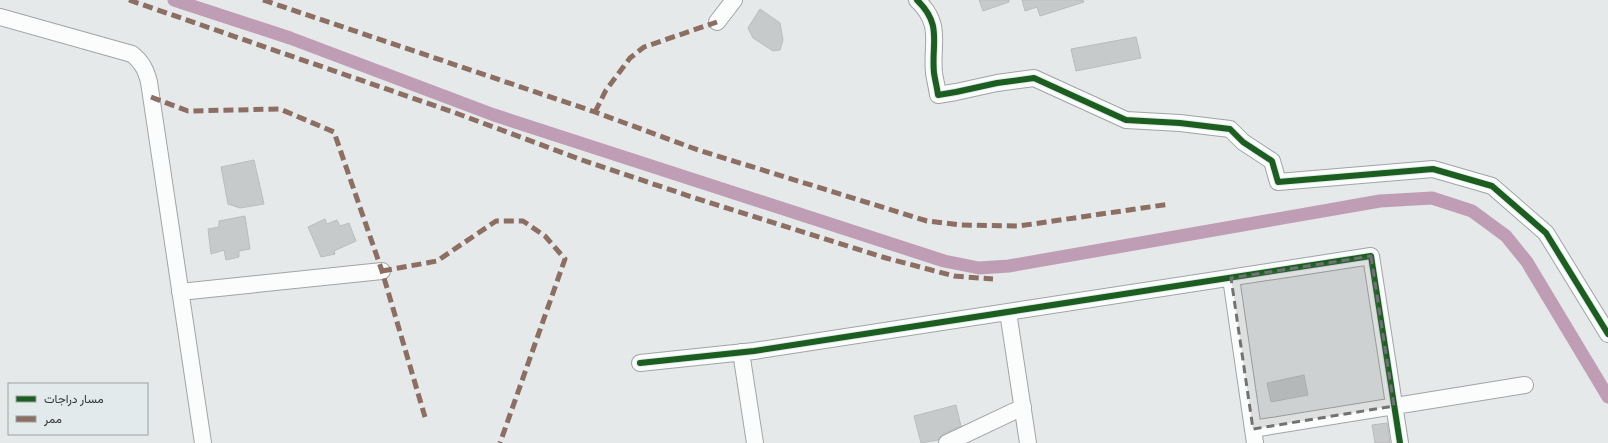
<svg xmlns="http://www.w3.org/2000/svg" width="1608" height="443" font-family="Barlow,Vazirmatn,sans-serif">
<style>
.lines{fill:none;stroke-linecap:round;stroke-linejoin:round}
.canal{stroke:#bf9eb5;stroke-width:13}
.building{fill:#c7cacb;stroke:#babdbd}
.minor-casing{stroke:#a1a4a5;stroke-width:18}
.minor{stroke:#fbfcfc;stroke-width:16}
.quiet{stroke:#8d6e63;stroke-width:5;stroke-dasharray:10 5;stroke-linecap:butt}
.cycleway-casing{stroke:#e3eaec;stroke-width:8}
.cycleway{stroke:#1b5e20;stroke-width:6}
.marked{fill:#707374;fill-opacity:0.2;stroke:#707374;stroke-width:3;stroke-dasharray:8 5;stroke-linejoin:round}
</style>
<rect width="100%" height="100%" fill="#e5e9ea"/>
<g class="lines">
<path class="canal" d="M174 0 290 38 494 115 944 261 979 268 1009 266 1380 201 1432 198 1472 211 1506 236 1527 262 1608 397"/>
</g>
<path class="building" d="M979 0H1009V2L983 11Z
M1022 0H1083L1084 2 1040 16 1037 7 1025 11Z
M760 9 780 23 783 40 780 50 773 51 753 38 748 28Z
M1136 37 1141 58 1076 71 1071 49Z
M254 160 264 204 240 208 228 204 221 167Z
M245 216 250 249 239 251V257L226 260 224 250 211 254 208 229 219 227V221Z
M325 219 327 224 337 220 340 226 349 223 356 241 334 251 335 254 321 257 308 227Z
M1304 375 1308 395 1271 402 1267 383Z
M956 405 961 426 943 434 938 440 921 443 914 416Z
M1387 423 1390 443H1375L1372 425Z"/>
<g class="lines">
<g class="minor-casing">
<path id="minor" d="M917 0C943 25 931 43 934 73 935 80 937 87 938 95L956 92 997 83 1034 78 1126 120 1180 123 1230 129 1243 142 1272 161 1278 182 1433 169 1492 186 1546 233 1608 334
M0 17 132 54C142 62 146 70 149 82L203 443
M717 22 734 0
M1231 278 1255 443
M180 292 382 271
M1008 312 1028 443
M741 352 755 443
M640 363 754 351 1371 256 1400 443
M1253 429 1525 385
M947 443 1023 407"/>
</g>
<use href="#minor" class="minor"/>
<path class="quiet" d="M129 0 453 112 582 160 692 197 886 258 954 276 993 279
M263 0 595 112 698 150 927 221 961 225 1019 226 1170 204
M151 97 188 111 280 109 334 132 382 271 425 417
M595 112 606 90 630 58 644 47 717 22
M382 271 437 261 496 221H523L545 236 565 259 500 443"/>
<g class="cycleway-casing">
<path id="cycleway" d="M917 0C943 25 931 43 934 73 935 80 937 87 938 95L956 92 997 83 1034 78 1126 120 1180 123 1230 129 1243 142 1272 161 1278 182 1433 169 1492 186 1546 233 1608 334
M640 363 754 351 1371 256 1400 443"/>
</g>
<use href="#cycleway" class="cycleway"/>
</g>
<path class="marked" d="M1371 256 1394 406 1253 429 1231 278Z"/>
<rect x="8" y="383" width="140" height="52" fill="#e3eaec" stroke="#9ca1a3"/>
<rect x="16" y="396" width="20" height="6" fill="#1b5e20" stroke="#9ca1a3"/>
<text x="44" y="403" font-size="12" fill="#313435">مسار دراجات</text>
<rect x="16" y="416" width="20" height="6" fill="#8d6e63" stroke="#9ca1a3"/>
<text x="44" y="423" font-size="12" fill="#313435">ممر</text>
</svg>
